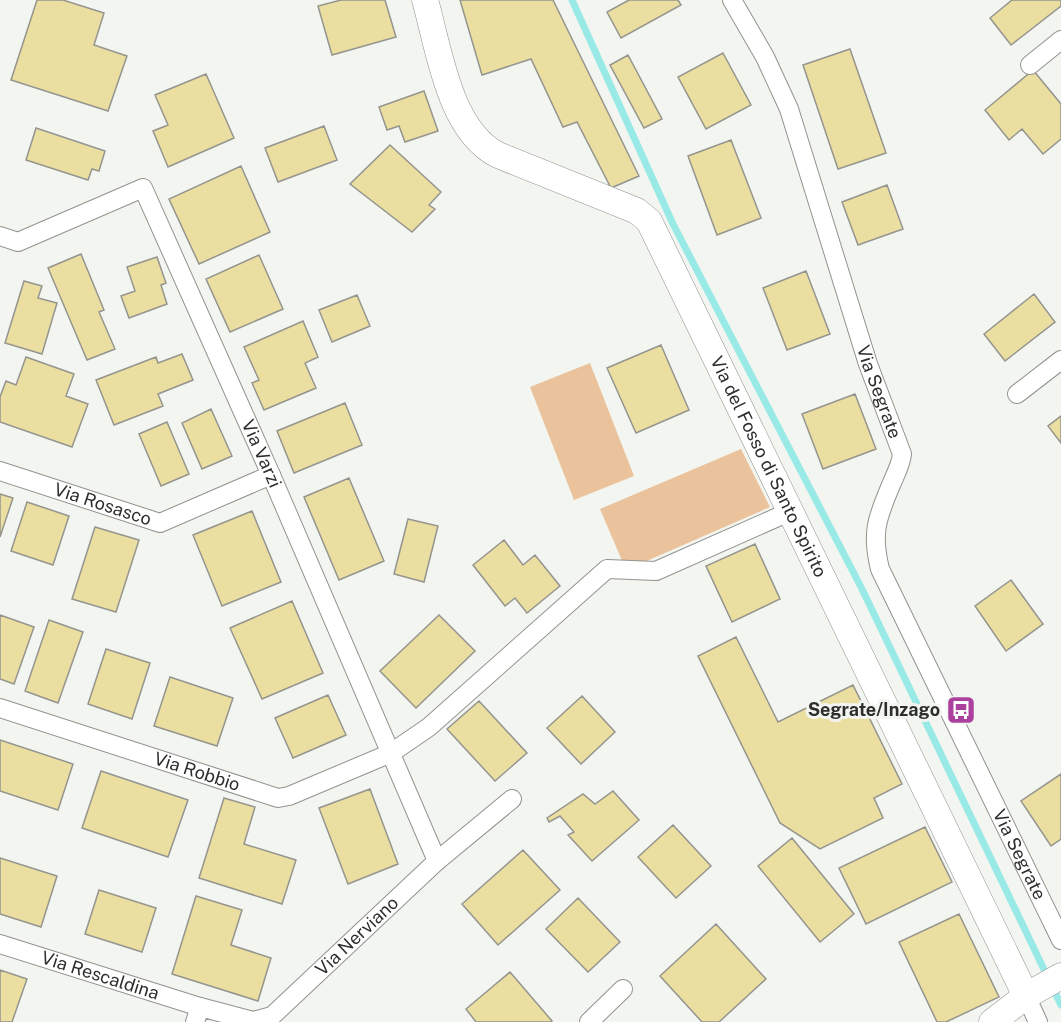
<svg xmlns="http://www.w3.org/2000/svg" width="1061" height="1022" font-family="'Public Sans',sans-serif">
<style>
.green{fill:#eac39c}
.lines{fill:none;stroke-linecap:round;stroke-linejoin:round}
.stream{stroke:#99e9e6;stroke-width:7}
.building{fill:#eadea1;stroke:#95948e;stroke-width:1.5}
.street-casing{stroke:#90938e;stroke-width:20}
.secondary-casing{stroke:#90938e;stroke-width:27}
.street{stroke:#fff;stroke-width:18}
.secondary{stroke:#fff;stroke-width:26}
.labels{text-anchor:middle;stroke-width:6;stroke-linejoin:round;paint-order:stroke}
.street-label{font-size:18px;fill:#2e2f2d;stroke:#f3f6f0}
.poi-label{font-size:18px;font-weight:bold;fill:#2e2f2d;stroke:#f3f6f0;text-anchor:end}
</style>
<rect width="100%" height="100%" fill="#f3f6f0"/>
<path class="green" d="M590 363 634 476 574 500 530 387Z
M741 449 770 507 626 570 600 509Z"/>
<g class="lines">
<path class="stream" d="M572 0 673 224 862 589 1061 1005"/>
</g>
<path class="building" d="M37 0H63L104 13 94 45 127 56 108 111 11 80Z
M341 0H385L396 37 332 55 318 6Z
M460 0H553L639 176 611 188 577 122 563 127 531 59 482 75Z
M629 0H678L681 5 621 38 607 12Z
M1012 0H1061V6L1011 45 990 18Z
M850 49 886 153 838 169 803 65Z
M723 53 751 105 706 129 678 77Z
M628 55 662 119 644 128 610 65Z
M1033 70 1061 104V139L1043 154 1022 129 1009 140 985 110Z
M206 74 234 138 168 167 153 131 168 125 155 95Z
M424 91 438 131 405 142 399 126 387 130 379 107Z
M324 126 337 160 278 182 265 148Z
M36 128 105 151 99 171 92 169 88 180 26 160Z
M731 140 761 218 717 235 688 156Z
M390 145 441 192 429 205 435 209 412 232 350 184Z
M241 166 270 232 199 264 169 199Z
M887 185 903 229 858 245 842 202Z
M81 254 104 310 99 312 115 349 87 360 48 268Z
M259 255 283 309 230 332 206 279Z
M157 257 166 283 161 285 167 304 129 318 121 296 135 291 127 267Z
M806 271 830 334 787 350 763 288Z
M24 281 42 286 38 298 57 303 42 354 5 343Z
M1034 294 1055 322 1005 361 984 334Z
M357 295 370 326 332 342 319 310Z
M303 321 318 357 305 363 316 388 264 410 252 383 259 380 244 347Z
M661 345 689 410 636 433 607 368Z
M182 354 193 380 158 394 163 406 114 425 96 380 156 357 158 363Z
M26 357 74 374 66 396 88 404 72 447 0 422V397L6 381 16 385Z
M855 394 876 449 823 469 802 414Z
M345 403 362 445 294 473 277 431Z
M211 409 232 456 202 469 182 423Z
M1061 416V443L1048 426Z
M167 422 189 474 161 486 139 434Z
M349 478 384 561 339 580 304 497Z
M0 494 13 498 0 537Z
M27 502 69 516 53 565 11 551Z
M252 511 281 582 222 606 193 535Z
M408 519 438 526 424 582 394 574Z
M95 527 139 540 116 612 72 599Z
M504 540 523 565 535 555 560 586 527 613 515 598 505 606 473 565Z
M755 544 780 599 732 622 706 566Z
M1011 580 1043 624 1006 651 975 606Z
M292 601 323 673 262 699 230 628Z
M0 615 34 627 14 684 0 679Z
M439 615 475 651 416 708 380 671Z
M49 620 83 632 58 703 25 691Z
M736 637 778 722 853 685 902 784 874 798 883 818 820 849 780 823 698 656Z
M106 649 150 663 132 719 88 704Z
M170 677 233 698 217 746 154 726Z
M328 695 346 735 293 758 275 718Z
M582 696 615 732 581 764 547 728Z
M479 701 527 753 495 781 447 729Z
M0 740 73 764 58 810 0 791Z
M101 771 188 800 168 857 82 828Z
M1061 774V839L1051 846 1021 801Z
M370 789 398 864 348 884 319 808Z
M613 791 639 820 592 861 568 835 574 832 560 816 549 822 547 818 583 794 595 804Z
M224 798 255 807 244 844 296 860 282 904 199 878Z
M673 825 711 866 676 898 638 857Z
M925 827 952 882 866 924 839 868Z
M792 838 854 914 820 942 758 866Z
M523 850 560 890 498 945 462 904Z
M0 858 57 876 41 927 0 914Z
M99 890 156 908 142 952 85 934Z
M196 896 242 910 231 945 271 958 258 1001 172 974Z
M578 898 620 942 588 972 546 929Z
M959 914 999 997 946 1022H937L899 942Z
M716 924 766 979 719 1022H702L660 976Z
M0 970 27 979 12 1022H0Z
M510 972 552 1021 551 1022H476L466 1009Z"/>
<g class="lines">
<g class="street-casing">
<g id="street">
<path id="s1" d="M732 0 765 57 789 109 868 364 902 454C901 465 895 475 891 485 877 518 871 533 880 569L1061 940"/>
<path d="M1030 65 1061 40"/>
<path id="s2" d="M0 236 18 242 143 188 271 475 437 861"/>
<path d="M1017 394 1061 360"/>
<path id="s3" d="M0 471 160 523 271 475"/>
<path id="s4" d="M0 708 278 798 289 796 391 753 429 727 607 569 656 571 789 512"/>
<path id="s5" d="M0 944 200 1007"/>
<path d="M1026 996 1038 1022"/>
<path id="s6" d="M195 1022 200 1007 253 1021 272 1016 437 861 512 799"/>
<path d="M589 1022 623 989"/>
</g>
</g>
<g class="secondary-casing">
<g id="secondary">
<path id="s7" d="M425 0C439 49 449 130 498 155L637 211 649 221 1026 996"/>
<path d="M992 1022 1026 996 1061 976"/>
</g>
</g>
<use href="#street" class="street"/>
<use href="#secondary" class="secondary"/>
</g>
<defs>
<g id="bus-square" transform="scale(1.5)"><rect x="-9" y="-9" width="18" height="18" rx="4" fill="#ac409f" stroke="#f3f6f0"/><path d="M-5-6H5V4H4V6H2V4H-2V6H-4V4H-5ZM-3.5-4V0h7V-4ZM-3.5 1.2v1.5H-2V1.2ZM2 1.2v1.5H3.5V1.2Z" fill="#fff"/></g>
</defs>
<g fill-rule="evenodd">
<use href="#bus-square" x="961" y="710"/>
</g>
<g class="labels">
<g class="street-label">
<text dy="6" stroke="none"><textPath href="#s1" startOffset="420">Via Segrate</textPath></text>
<text dy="6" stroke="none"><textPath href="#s2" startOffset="446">Via Varzi</textPath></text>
<text dy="6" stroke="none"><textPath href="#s7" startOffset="615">Via del Fosso di Santo Spirito</textPath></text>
<text dy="6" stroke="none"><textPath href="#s3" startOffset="108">Via Rosasco</textPath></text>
<text dy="6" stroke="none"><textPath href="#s4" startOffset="207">Via Robbio</textPath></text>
<text dy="6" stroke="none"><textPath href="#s1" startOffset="924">Via Segrate</textPath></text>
<text dy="6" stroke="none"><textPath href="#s6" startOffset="207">Via Nerviano</textPath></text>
<text dy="6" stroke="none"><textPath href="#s5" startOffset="105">Via Rescaldina</textPath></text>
</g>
<g class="poi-label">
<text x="940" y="716">Segrate/Inzago</text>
</g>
</g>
</svg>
